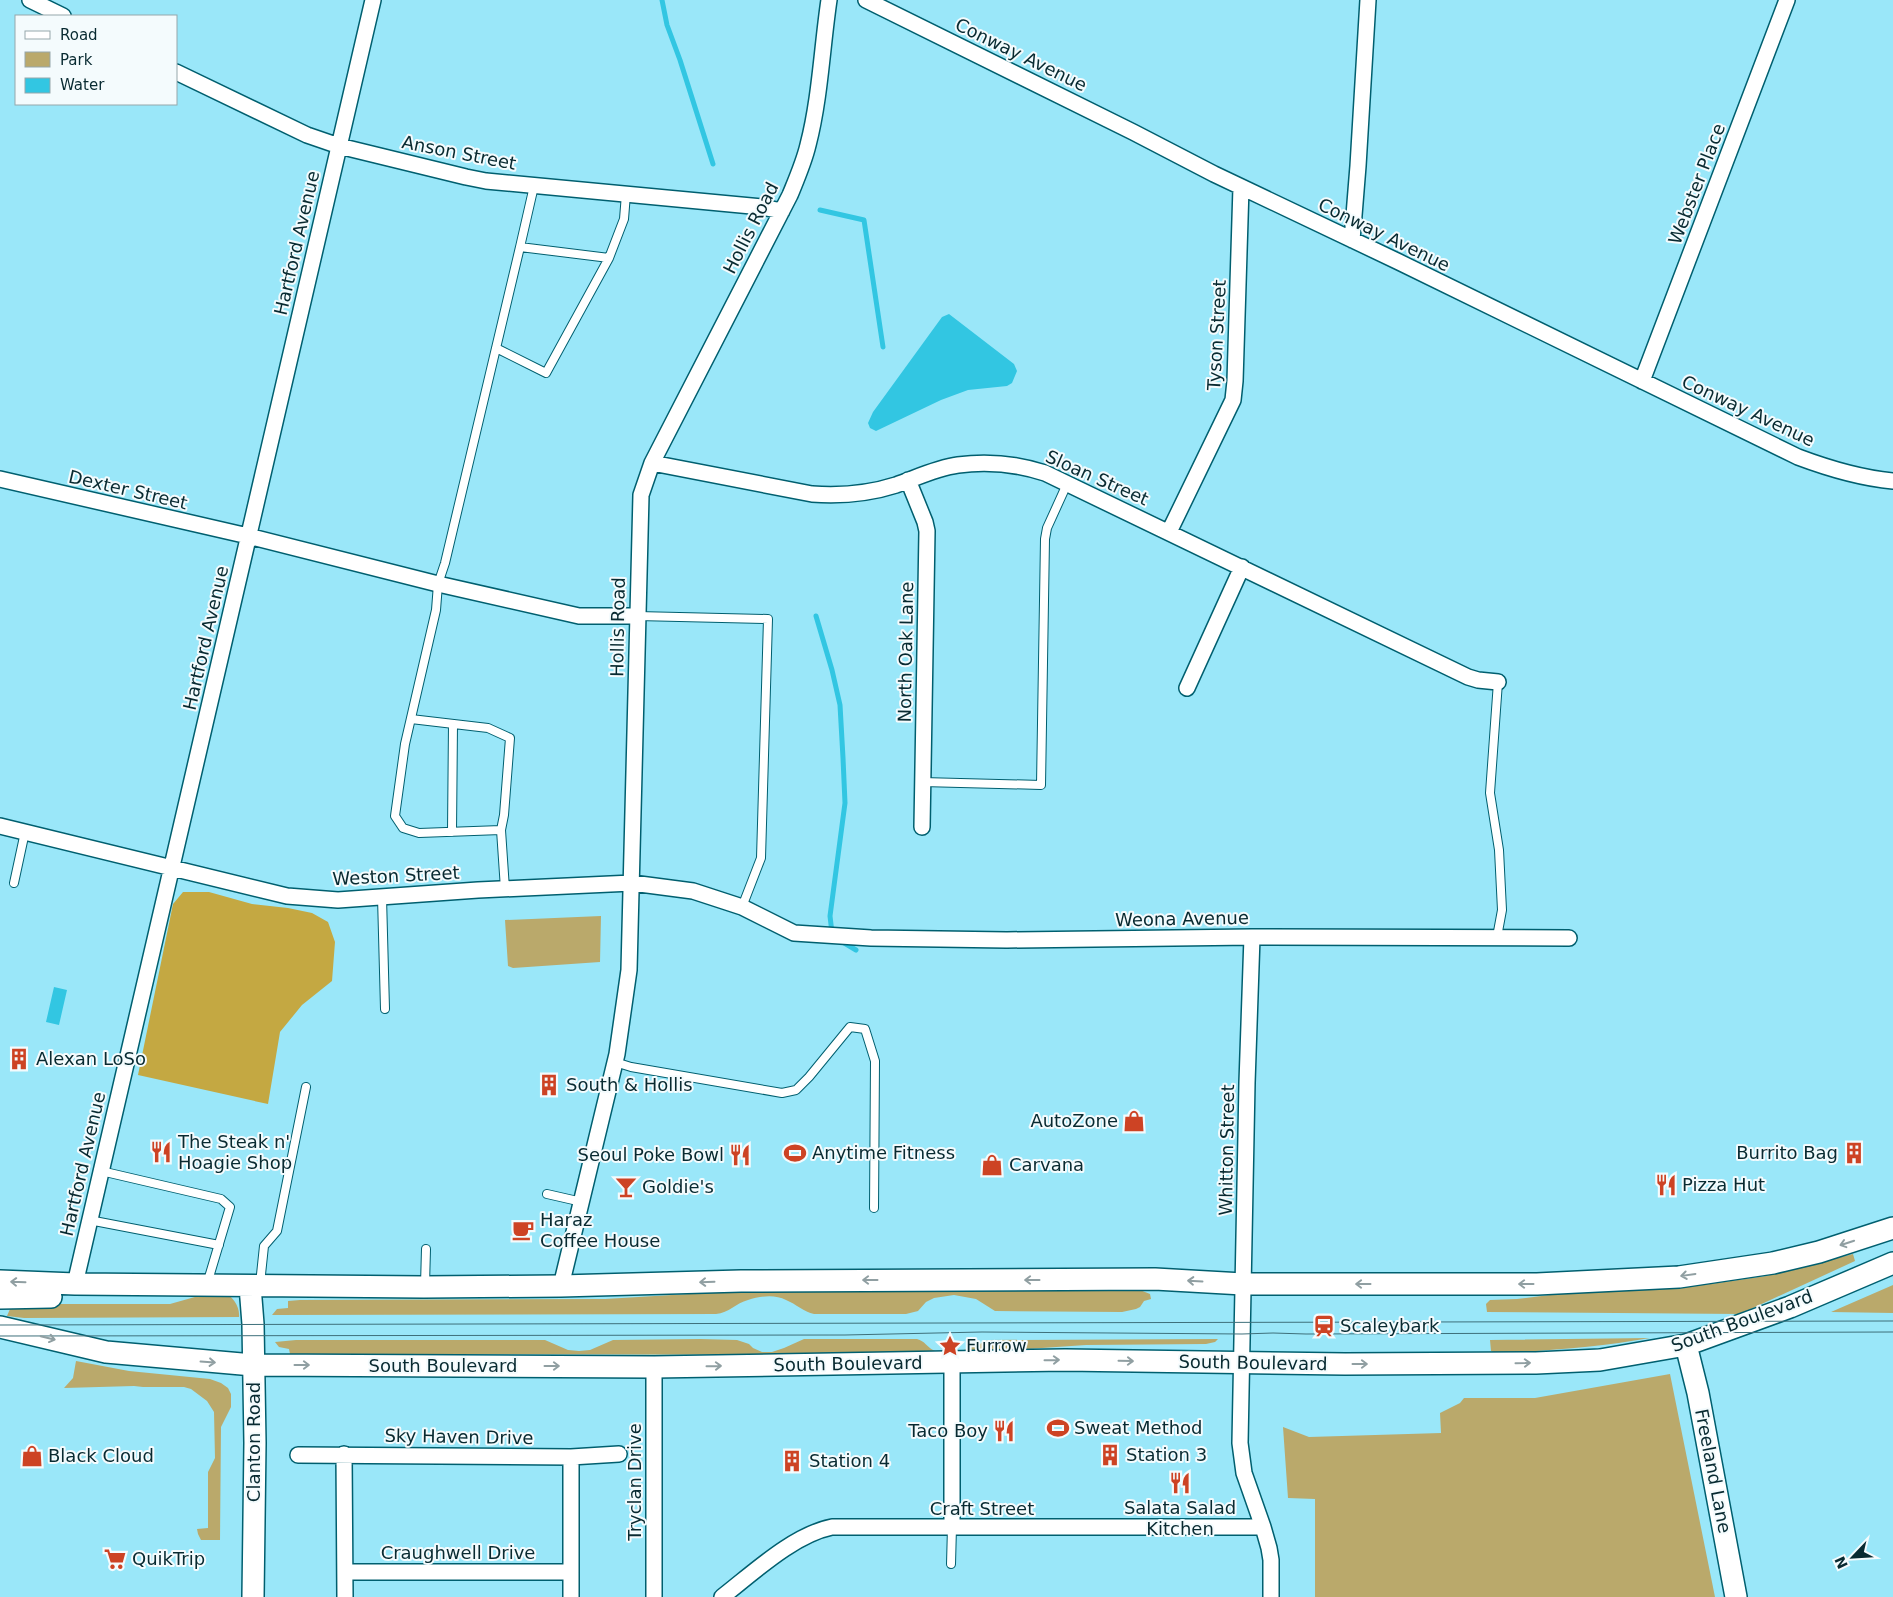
<svg xmlns="http://www.w3.org/2000/svg" width="1893" height="1597" font-family="'DejaVu Sans',sans-serif">
<style>
.green{fill:#baa96b}
.forest{fill:#c4a842}
.water{fill:#32c6e2}
.lines{fill:none;stroke-linecap:round;stroke-linejoin:round}
.stream{stroke:#32c6e2;stroke-width:5}
.lane-casing{stroke:#005f6f;stroke-width:10}
.street-casing{stroke:#005f6f;stroke-width:18}
.secondary-casing{stroke:#005f6f;stroke-width:24}
.lane{stroke:#fff;stroke-width:8}
.street{stroke:#fff;stroke-width:15}
.secondary{stroke:#fff;stroke-width:21}
.tram{stroke:#3e707b;stroke-width:1}
.oneway{stroke:#909fa2}
.labels{text-anchor:middle;stroke-width:4;stroke-linejoin:round;paint-order:stroke}
.street-label{font-size:18px;fill:#082a31;stroke:#f4fbfd}
.poi-label{font-size:18px;fill:#082a31;stroke:#f4fbfd;text-anchor:start}
</style>
<rect width="100%" height="100%" fill="#9ae7f9"/>
<path class="green" d="M601 916 600 962 513 968 508 966 505 920Z
M1853 1254 1855 1261 1740 1314 1487 1312 1486 1304 1490 1300 1517 1299 1581 1291 1650 1289 1710 1284 1766 1276Z
M1893 1285V1313L1831 1312Z
M1140 1290 1150 1294 1151 1299 1144 1301 1140 1307 1136 1309 1122 1312 995 1311 976 1299 954 1295 934 1298 926 1302 918 1311 906 1314H814C804 1312 796 1304 786 1300 775 1294 760 1296 748 1300 736 1303 729 1313 716 1314L272 1315 277 1309 288 1308V1301L300 1300 605 1299 739 1291Z
M225 1292C233 1298 240 1306 239 1317L24 1318 7 1316 10 1309 19 1304H170L202 1295Z
M1650 1338C1599 1347 1547 1351 1495 1353L1491 1351 1490 1340Z
M700 1339 737 1340 749 1344 753 1348 762 1352H772L784 1348 804 1339H917C925 1341 927 1347 933 1350 948 1358 975 1347 988 1340L1218 1339 1215 1342 1206 1344 1086 1345 940 1355 302 1354H290L289 1349 279 1347 275 1342 296 1340H545L568 1350 579 1351 590 1350 613 1340Z
M76 1361 129 1371 210 1379 221 1383 228 1388 231 1394V1407L221 1427 220 1540H201L198 1534 197 1529 208 1528V1472L215 1458 214 1412 207 1401 191 1389 184 1387H143L134 1386 64 1388 73 1378Z
M1670 1374 1715 1597H1315V1499L1288 1498 1283 1427 1309 1437 1441 1433 1440 1413 1460 1403 1464 1398H1535Z"/>
<path class="forest" d="M183 892H209L252 904 288 908 312 913 328 922 335 942 332 981 302 1005 280 1032 268 1104 138 1075 173 904Z"/>
<path class="water" d="M949 314 1014 364 1017 371 1012 383 1007 386 968 390 941 400 876 431 870 428 868 423 873 412 942 317Z
M54 987 67 990 59 1025 46 1022Z"/>
<g class="lines">
<path class="stream" d="M662 0 667 25 680 60 713 164
M820 210 864 220 883 347
M816 616 832 670 840 705 843 758 845 803 830 916 832 933
M841 941 856 950"/>
<g class="lane-casing">
<path id="lane" d="M520 247 534 186
M609 258 624 219 626 194
M637 616 768 619 761 858 742 907
M411 719 488 728 510 738 504 815 501 830 419 833 403 828 395 816 405 744 436 610 438 584 445 563 520 247 609 258 546 373 496 348
M922 782 1041 785 1045 539 1047 528 1067 484
M501 830 505 889
M452 832 453 724
M14 883 25 832
M382 897 385 1009
M1497 937 1502 910 1499 850 1490 793 1498 682
M615 1062 631 1067 782 1093 796 1090 809 1077 850 1027 865 1029 875 1061 874 1208
M101 1171 221 1199 230 1207 207 1284
M547 1194 582 1202
M89 1220 219 1245
M260 1284 264 1246 277 1231 306 1087
M425 1285 426 1249
M951 1564 952 1527"/>
</g>
<g class="street-casing">
<path id="street" d="M30 0 63 16
M866 0 1133 132 1214 174 1399 262 1798 457C1830 469 1860 478 1893 481
M176 72 307 135 339 146 466 177 486 181 762 207 782 211
M1352 240 1358 166 1368 0
M1642 381 1787 0
M652 463 812 494C841 496 868 494 896 485 916 478 936 468 958 465 987 461 1017 464 1045 473L1468 677 1478 680 1498 682
M0 479 248 536 438 584 579 616H637
M908 480 925 522 927 531 922 827
M1169 532 1233 400 1235 381 1241 187
M1187 688 1242 567
M0 826 287 896 338 900 478 890 632 883 693 891 742 907 794 933 871 938 1007 940 1252 937 1569 938
M1252 937 1247 1083 1240 1443 1244 1473 1263 1527 1269 1548 1271 1560V1597
M75 1284 373 0
M561 1286 617 1054 629 970 641 495 652 463 790 195C797 178 804 162 808 145 820 99 822 47 829 0
M952 1362V1527
M654 1367V1597
M344 1454 345 1597
M298 1455 571 1457 619 1454
M571 1457V1597
M345 1572H571
M722 1597C753 1573 793 1535 832 1527H1263"/>
</g>
<g class="secondary-casing">
<path id="secondary" d="M0 1281 75 1284 424 1287 561 1286 741 1281 1155 1279 1243 1284H1537L1679 1277 1773 1263 1819 1252 1893 1228
M250 1286 253 1324 255 1443 253 1597
M0 1298 51 1297
M0 1327 106 1352 253 1365 654 1367 1065 1360 1345 1364 1536 1363 1600 1360 1686 1345 1790 1307 1893 1263
M1686 1345 1698 1393 1736 1597"/>
</g>
<use href="#lane" class="lane"/>
<use href="#street" class="street"/>
<use href="#secondary" class="secondary"/>
<path class="tram" d="M0 1325 1893 1321
M0 1336 845 1335 982 1332 1242 1334 1273 1333 1306 1334 1893 1332"/>
</g>
<defs><path id="oneway-shaft" d="M-6 0H5M1.5-3L5.5 0L1.5 3" fill="none" stroke-width="1.6" stroke-linecap="round" stroke-linejoin="round" transform="scale(1.25)"/></defs>
<g class="oneway">
<use href="#oneway-shaft" transform="translate(1847 1243) rotate(162)"/>
<use href="#oneway-shaft" transform="translate(1688 1275) rotate(172)"/>
<use href="#oneway-shaft" transform="translate(870 1280) rotate(180)"/>
<use href="#oneway-shaft" transform="translate(1032 1280) rotate(180)"/>
<use href="#oneway-shaft" transform="translate(1195 1281) rotate(-177)"/>
<use href="#oneway-shaft" transform="translate(18 1282) rotate(-178)"/>
<use href="#oneway-shaft" transform="translate(707 1282) rotate(178)"/>
<use href="#oneway-shaft" transform="translate(1363 1284) rotate(180)"/>
<use href="#oneway-shaft" transform="translate(1526 1284) rotate(180)"/>
<use href="#oneway-shaft" transform="translate(48 1338) rotate(13)"/>
<use href="#oneway-shaft" transform="translate(1052 1360) rotate(-1)"/>
<use href="#oneway-shaft" transform="translate(1126 1361) rotate(1)"/>
<use href="#oneway-shaft" transform="translate(208 1362) rotate(4)"/>
<use href="#oneway-shaft" transform="translate(1523 1363) rotate(-1)"/>
<use href="#oneway-shaft" transform="translate(1360 1364)"/>
<use href="#oneway-shaft" transform="translate(302 1365)"/>
<use href="#oneway-shaft" transform="translate(552 1366)"/>
<use href="#oneway-shaft" transform="translate(714 1366) rotate(-1)"/>
</g>
<defs>
<g id="building-bare" transform="scale(1.725)"><path d="M-4-6H4V6H1V3H-1V6H-4ZM-2.5-4.3h1.7v1.8h-1.7ZM.8-4.3h1.7v1.8H.8ZM-2.5-1h1.7V.8h-1.7ZM.8-1h1.7V.8H.8Z" fill="#cd4324" stroke="#f4fbfd" stroke-width="2.5" paint-order="stroke"/></g>
<g id="shop-bare" transform="scale(1.725)"><path d="M-5-2.5h2.3a2.7 3.5 0 0 1 5.4 0H5L5.5 6h-11ZM-1.5-2.5h3a1.5 2.3 0 0 0-3 0Z" fill="#cd4324" stroke="#f4fbfd" stroke-width="2.5" paint-order="stroke"/></g>
<g id="restaurant-bare" transform="scale(1.725)"><path d="M-5-6h1v4h1v-4h1v4h1v-4h1v5L-1.5 .5V6h-2V.5L-5-1ZM5-6V6H3V1.5H1.5Q1.5-4 5-6Z" fill="#cd4324" stroke="#f4fbfd" stroke-width="2.5" paint-order="stroke"/></g>
<g id="stadium-bare" transform="scale(1.725)"><path d="M0-5a6.5 5 0 1 0 0 10a6.5 5 0 1 0 0-10ZM-3.5-1.8h7v3.6h-7Z" fill="#cd4324" stroke="#f4fbfd" stroke-width="2.5" paint-order="stroke"/></g>
<g id="bar-bare" transform="scale(1.725)"><path d="M-6-5H6L.8 .8V4.5H3.5V6h-7V4.5H-.8V.8Z" fill="#cd4324" stroke="#f4fbfd" stroke-width="2.5" paint-order="stroke"/></g>
<g id="cafe-bare" transform="scale(1.725)"><path d="M-5.5-4.5H6V0H3Q3 3.5 0 3.5H-2.5Q-5.5 3.5-5.5 0ZM3-3.2v2h1.7v-2ZM-6 4.5H4V6H-6Z" fill="#cd4324" stroke="#f4fbfd" stroke-width="2.5" paint-order="stroke"/></g>
<g id="station-bare" transform="scale(1.725)"><path d="M-3-6H3Q5-6 5-4V2Q5 4 3 4L4.5 6H3L1.5 4h-3L-3 6H-4.5L-3 4Q-5 4-5 2V-4Q-5-6-3-6ZM-3.5-4v3h7v-3ZM-3.5 1v1.5H-2V1ZM2 1v1.5H3.5V1Z" fill="#cd4324" stroke="#f4fbfd" stroke-width="2.5" paint-order="stroke"/></g>
<g id="sight-bare" transform="scale(1.725)"><path d="M0-6L1.8-2.2L6-1.7L2.9 1.2L3.7 5.4L0 3.3L-3.7 5.4L-2.9 1.2L-6-1.7L-1.8-2.2Z" fill="#cd4324" stroke="#f4fbfd" stroke-width="2.5" paint-order="stroke"/></g>
<g id="supermarket-bare" transform="scale(1.725)"><path d="M-6-5.5h2.5l.6 2H6L4.5 2H-2.5L-4.4-4H-6ZM-1.5 3.2a1.3 1.3 0 1 0 .1 0ZM3 3.2a1.3 1.3 0 1 0 .1 0Z" fill="#cd4324" stroke="#f4fbfd" stroke-width="2.5" paint-order="stroke"/></g>
</defs>
<g fill-rule="evenodd">
<use href="#building-bare" x="19" y="1059"/>
<use href="#building-bare" x="549" y="1085"/>
<use href="#shop-bare" x="1134" y="1121"/>
<use href="#restaurant-bare" x="161" y="1152"/>
<use href="#stadium-bare" x="795" y="1153"/>
<use href="#building-bare" x="1854" y="1153"/>
<use href="#restaurant-bare" x="740" y="1155"/>
<use href="#shop-bare" x="992" y="1165"/>
<use href="#restaurant-bare" x="1666" y="1185"/>
<use href="#bar-bare" x="626" y="1187"/>
<use href="#cafe-bare" x="523" y="1230"/>
<use href="#station-bare" x="1324" y="1326"/>
<use href="#sight-bare" x="950" y="1346"/>
<use href="#stadium-bare" x="1058" y="1428"/>
<use href="#restaurant-bare" x="1004" y="1431"/>
<use href="#building-bare" x="1110" y="1455"/>
<use href="#shop-bare" x="32" y="1456"/>
<use href="#building-bare" x="792" y="1461"/>
<use href="#restaurant-bare" x="1180" y="1483"/>
<use href="#supermarket-bare" x="115" y="1559"/>
</g>
<g class="labels">
<g class="street-label">
<text transform="translate(1021 55) rotate(26)" y="6">Conway Avenue</text>
<text transform="translate(459 153) rotate(11)" y="6">Anson Street</text>
<text transform="translate(1697 184) rotate(-69)" y="6">Webster Place</text>
<text transform="translate(751 228) rotate(-63)" y="6">Hollis Road</text>
<text transform="translate(1384 235) rotate(26)" y="6">Conway Avenue</text>
<text transform="translate(297 243) rotate(-77)" y="6">Hartford Avenue</text>
<text transform="translate(1217 335) rotate(-87)" y="6">Tyson Street</text>
<text transform="translate(1748 411) rotate(25)" y="6">Conway Avenue</text>
<text transform="translate(1097 478) rotate(24)" y="6">Sloan Street</text>
<text transform="translate(128 490) rotate(13)" y="6">Dexter Street</text>
<text transform="translate(618 627) rotate(-89)" y="6">Hollis Road</text>
<text transform="translate(206 638) rotate(-77)" y="6">Hartford Avenue</text>
<text transform="translate(906 652) rotate(-89)" y="6">North Oak Lane</text>
<text transform="translate(396 876) rotate(-3)" y="6">Weston Street</text>
<text transform="translate(1182 919) rotate(-1)" y="6">Weona Avenue</text>
<text transform="translate(1227 1150) rotate(-89)" y="6">Whitton Street</text>
<text transform="translate(83 1164) rotate(-77)" y="6">Hartford Avenue</text>
<text transform="translate(1742 1321) rotate(-20)" y="6">South Boulevard</text>
<text transform="translate(1253 1363) rotate(1)" y="6">South Boulevard</text>
<text transform="translate(848 1364) rotate(-1)" y="6">South Boulevard</text>
<text x="443" y="1372">South Boulevard</text>
<text transform="translate(459 1437) rotate(1)" y="6">Sky Haven Drive</text>
<text transform="translate(254 1442) rotate(-90)" y="6">Clanton Road</text>
<text transform="translate(1713 1471) rotate(79)" y="6">Freeland Lane</text>
<text transform="translate(635 1482) rotate(-90)" y="6">Tryclan Drive</text>
<text x="982" y="1515">Craft Street</text>
<text x="458" y="1559">Craughwell Drive</text>
</g>
<g class="poi-label">
<text x="36" y="1065">Alexan LoSo</text>
<text x="566" y="1091">South &amp; Hollis</text>
<text x="1118" y="1127" text-anchor="end">AutoZone</text>
<text x="178" y="1148">The Steak n'<tspan x="178" dy="21">Hoagie Shop</tspan></text>
<text x="812" y="1159">Anytime Fitness</text>
<text x="1838" y="1159" text-anchor="end">Burrito Bag</text>
<text x="724" y="1161" text-anchor="end">Seoul Poke Bowl</text>
<text x="1009" y="1171">Carvana</text>
<text x="1682" y="1191">Pizza Hut</text>
<text x="642" y="1193">Goldie's</text>
<text x="540" y="1226">Haraz<tspan x="540" dy="21">Coffee House</tspan></text>
<text x="1340" y="1332">Scaleybark</text>
<text x="966" y="1352">Furrow</text>
<text x="1074" y="1434">Sweat Method</text>
<text x="988" y="1437" text-anchor="end">Taco Boy</text>
<text x="1126" y="1461">Station 3</text>
<text x="48" y="1462">Black Cloud</text>
<text x="809" y="1467">Station 4</text>
<text x="1180" y="1514" text-anchor="middle">Salata Salad<tspan x="1180" dy="21">Kitchen</tspan></text>
<text x="132" y="1565">QuikTrip</text>
</g>
</g>
<rect x="15" y="15" width="162" height="90" fill="#f4fbfd" stroke="#96a7ab"/>
<rect x="25" y="31" width="25" height="8" fill="#ffffff" stroke="#96a7ab"/>
<text x="60" y="40" font-size="15" fill="#082a31">Road</text>
<rect x="25" y="52" width="25" height="15" fill="#baa96b" stroke="#96a7ab"/>
<text x="60" y="65" font-size="15" fill="#082a31">Park</text>
<rect x="25" y="78" width="25" height="15" fill="#32c6e2" stroke="#96a7ab"/>
<text x="60" y="90" font-size="15" fill="#082a31">Water</text>
<g transform="translate(1853 1557) rotate(245)" stroke="#f4fbfd" stroke-width="4" paint-order="stroke">
<path d="M0-4L9 19L0 12L-9 19Z" fill="#082a31"/>
<text y="-8" font-size="14" font-weight="bold" text-anchor="middle" fill="#082a31">N</text>
</g>
</svg>
